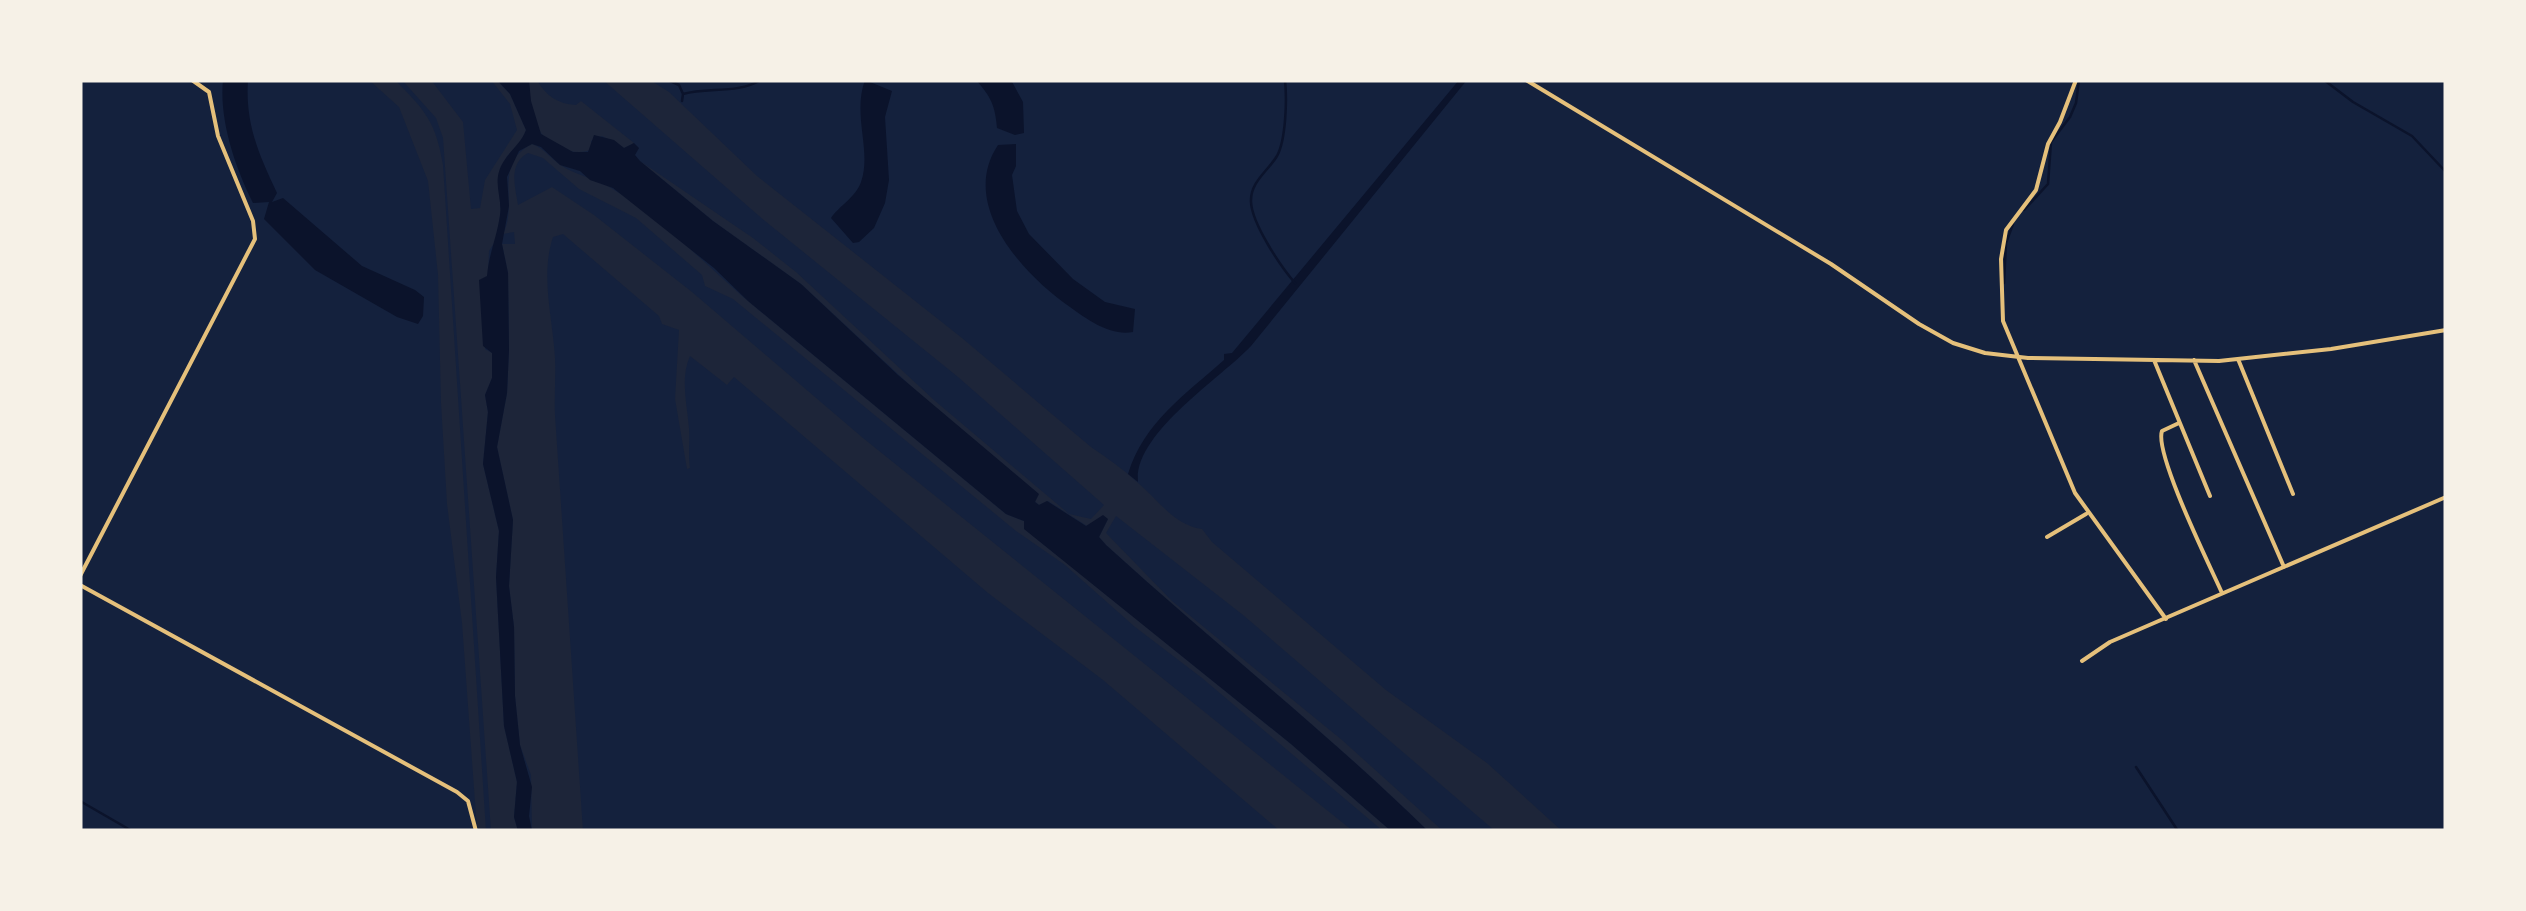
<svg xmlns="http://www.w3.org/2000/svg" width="2526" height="911" font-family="'Sofia Sans Condensed',sans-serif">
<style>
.green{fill:#1d2539}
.water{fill:#0b132b}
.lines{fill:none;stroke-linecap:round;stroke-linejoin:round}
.stream{stroke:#0b132b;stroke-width:2.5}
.minor{stroke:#e5c07b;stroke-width:4}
</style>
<rect width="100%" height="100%" fill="#14213d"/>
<path class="green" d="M369 80H395C425 110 436 122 443 165L486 831H478L476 816 462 623 447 504 441 403 438 275 428 181 399 107Z
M402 80H431L463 122 471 209 480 208 485 180 517 130 510 104 491 80H497L510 94 526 130 522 141 507 156 498 176 501 211 496 240 489 251 485 349 492 353V378L485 395 488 412 483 464 499 531 496 577 504 726 517 782 514 817 518 831H491L443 138 436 118Z
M529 80H537C546 96 558 104 576 105L581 101 634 143 624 148 602 136 591 141 592 149C578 157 552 148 542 134 532 122 529 94 529 80Z
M603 80H650L669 92 757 176 962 338 1091 447C1107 458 1123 469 1137 482 1158 499 1173 525 1202 529L1212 542 1386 690 1487 763 1562 831H1495L1243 615 1116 516 1106 533 1172 601 1342 740 1443 831H1428C1326 731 1212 642 1106 545L1099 537 1108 519 1087 526 1048 501 1039 505 801 284 713 221 640 161 753 238 796 272 934 400 1069 514 1091 519 1104 505 958 377 765 221Z
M532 144C545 149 551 159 562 166 576 175 596 179 611 188 658 215 707 266 748 301L1006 514 1024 521 1025 529 1291 744 1391 831H1383L1202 678 1135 627 1065 565 1016 531 733 299 705 286 702 275 636 218 579 189 543 158 528 153C508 164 515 186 518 205L552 187 594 215 692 292 863 438 1353 831H1280L1103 680 988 593 734 377 727 385 690 356C680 378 687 404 689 428 690 441 688 455 690 468L687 469 675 399 679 330 662 324 659 316 563 234 553 237C540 276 553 319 555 358 556 377 554 396 555 415L583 831H532L531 775 520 745 515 696 514 627 509 586 513 520 497 447 507 393 509 350 508 273 502 244H515L514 232 503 234C519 203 492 164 532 144Z"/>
<path class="water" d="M223 80H248C245 124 259 155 277 193L272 202 283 198 362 266 415 290 424 297 423 316 418 324 397 317 315 270 264 219 269 202 253 203C235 167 219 120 223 80Z
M497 80H529L531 101 541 134 573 152H588L594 135 614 140 624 148 634 143 639 148 635 155 640 161 713 221 801 284 898 375 1039 494 1035 502 1039 505 1047 501 1086 526 1103 515 1108 519 1099 537 1106 545C1212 642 1326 731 1428 831H1391L1291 744 1024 529V521L1006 514 748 301 714 268 613 188 590 180 580 171 560 165 541 147 532 144 519 151 507 177 509 206 502 244 508 273 509 350 507 393 497 447 513 520 509 586 514 627 515 696 520 745 532 787 529 816 532 831H518L514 817 517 782 504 726 496 577 499 531 483 464 488 412 485 395 492 378V353L483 346 479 280 487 276C489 253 497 237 500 215 502 202 496 188 498 176 501 156 520 147 526 130L510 94Z
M865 80 892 91 885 117 889 180 885 203 874 228 859 242 853 243 831 218C839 206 856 197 861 182 872 151 852 115 865 80Z
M976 80H1011L1023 102 1024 133 1015 135 997 128C995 105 991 97 976 80Z
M1459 80H1467L1251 346C1221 378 1133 434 1138 482L1128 474C1144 422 1186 394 1224 360V354L1232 353Z
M1016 144V166L1012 175 1017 211 1029 234 1073 279 1105 302 1135 309 1133 332C1110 336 1088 320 1070 307 1024 275 958 205 998 145Z"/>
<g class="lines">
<path class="stream" d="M668 80 679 85 683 94 682 101
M1285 80C1287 99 1286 140 1277 156 1268 171 1250 182 1251 202 1252 224 1281 267 1295 283
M2324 80 2353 102 2412 136 2446 172
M683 94C709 87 737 94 761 80
M2024 210 2048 184 2051 142 2070 117 2076 103 2079 80
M2004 283 2006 243 2013 224
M2136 767 2178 831
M80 801 132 831"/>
<path class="minor" d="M1526 80 1831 264 1919 324 1953 343 1985 353 2028 358 2219 361 2331 349 2446 330
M2076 80 2060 122 2048 144 2036 190 2006 230 2001 259 2003 321 2075 493 2166 619
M2238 359 2293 494
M2154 360 2210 496
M2194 360 2284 567
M2179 423 2162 431C2154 453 2210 566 2222 593
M2047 537 2086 514
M80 576 255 239 253 221 218 136 209 92 192 80
M80 585 457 792 468 801 476 831
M2082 661 2110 642 2446 497"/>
</g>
<rect width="2526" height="911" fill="none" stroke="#f6f1e7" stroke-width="165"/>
</svg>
